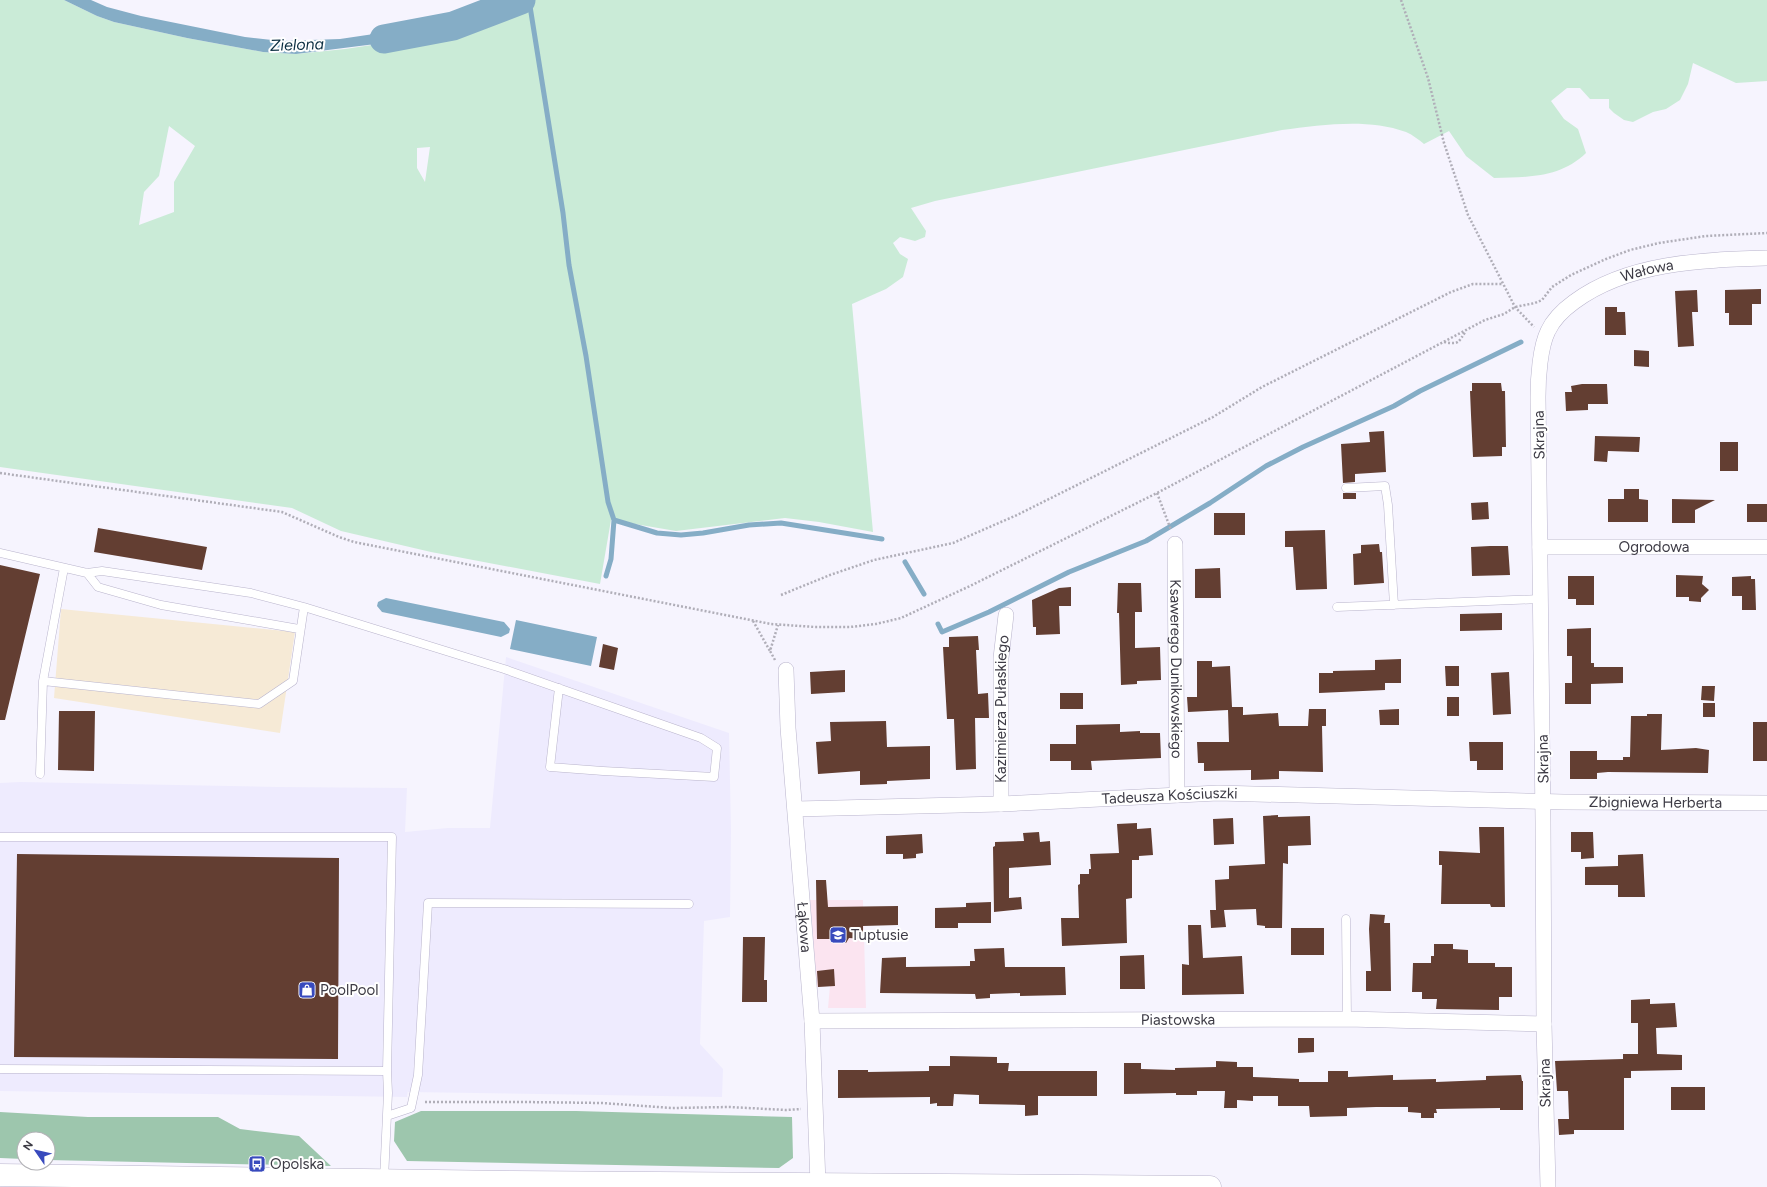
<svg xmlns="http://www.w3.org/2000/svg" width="1767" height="1187" font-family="Figtree,sans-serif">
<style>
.built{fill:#eeebfe}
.industrial{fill:#f6ead6}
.education{fill:#fbe4f0}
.green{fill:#caebd7;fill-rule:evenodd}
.forest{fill:#9dc6ad}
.water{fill:#85adc6}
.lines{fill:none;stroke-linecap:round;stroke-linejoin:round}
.stream{stroke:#85adc6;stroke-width:5}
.river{stroke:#85adc6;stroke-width:29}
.building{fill:#633e32}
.lane-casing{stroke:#b9b4cc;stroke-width:9}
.street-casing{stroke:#b9b4cc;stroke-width:16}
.primary-casing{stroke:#b9b4cc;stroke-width:23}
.path{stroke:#b0aeb8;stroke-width:2.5;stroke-dasharray:2 2;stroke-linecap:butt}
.lane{stroke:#fff;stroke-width:8}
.street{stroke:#fff;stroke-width:15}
.primary{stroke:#fff;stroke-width:22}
.labels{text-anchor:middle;stroke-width:4;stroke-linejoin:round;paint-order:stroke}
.street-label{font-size:15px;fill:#3d3b45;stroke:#fff}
.poi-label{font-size:15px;fill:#3d3b45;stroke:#fff;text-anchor:start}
.water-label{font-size:16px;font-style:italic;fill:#0b2e41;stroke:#fff}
</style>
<rect width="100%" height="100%" fill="#f6f4fe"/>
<path class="built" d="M506 657 729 733 731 830 730 917 704 921 700 1044 723 1069 722 1097 408 1092V1090L407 1097 0 1091V783L20 782 277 787 407 788 405 832 448 828H490Z"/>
<path class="industrial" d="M61 609 295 632 280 733 54 698Z"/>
<path class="education" d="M810 900H863L866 1008H828L830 986 817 987Z"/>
<path class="green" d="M0 0H64L97 16 114 22 187 38 263 52 296 54 345 49 439 35 470 26 530 0H1767V81L1736 83 1693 63 1688 84 1680 100 1666 109 1653 112 1633 122 1624 120 1614 113 1609 108V99H1590L1580 88H1567L1551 101 1564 119 1578 129 1586 153C1560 178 1528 177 1494 178L1466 156 1449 131 1424 144C1419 140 1413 135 1406 132 1367 118 1322 125 1282 130L935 201 911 208 926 231 925 237 915 241 900 237 893 243 900 254 908 259 903 277 886 289 852 304 873 532 819 522 785 518 676 531 611 520 600 584 431 552 341 531 292 508 0 467ZM169 126 195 146 174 182V212L139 225 144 192 159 176ZM430 147 425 182 417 168V148Z"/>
<path class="forest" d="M421 1111H576L792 1117 793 1158 779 1168 407 1161 394 1141 395 1122Z
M0 1112 88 1117H218L240 1129 299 1136 331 1166 48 1160V1139H24V1159L0 1158Z"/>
<path class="water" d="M64 0H91L107 7 141 16 245 37 281 41 340 39 421 27 423 38 296 54 263 52 187 38 114 22 97 16Z
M386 598 504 622 510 629 509 633 501 637 382 612 377 606 378 602Z
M516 620 597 637 591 666 510 649Z"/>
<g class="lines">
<path class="stream" d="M529 0 563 213 569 265 586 356 608 502 614 520 611 559 606 576
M614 520 657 533 681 535 703 533 749 525 781 523 882 539
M905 562 924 594
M938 624 942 632 989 612 1069 572 1146 541 1210 503 1266 466 1303 447 1394 406 1420 391 1521 342"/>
<path class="river" d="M384 39 453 26 521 0"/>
</g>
<path class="building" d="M1761 289V304H1752V325H1729V313H1725V290Z
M1697 290 1698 312H1692L1694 346 1678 347 1675 291Z
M1605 307H1617V312H1625L1626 335H1605Z
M1634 350 1649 351V367L1634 366Z
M1472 383H1501L1502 391H1505L1506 447H1502V456L1473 457 1471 415 1470 391H1472Z
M1582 384H1607L1608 404H1588V410L1566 411 1565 392H1572L1571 386Z
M1384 431 1386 472 1355 474V482L1343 483 1341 444 1370 442 1369 432Z
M1595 436 1640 437 1639 452 1608 451 1607 462 1594 461Z
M1720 442H1738V471H1720Z
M1624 489H1639V499L1648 500V522H1608V499H1624Z
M1343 493H1356V499H1343Z
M1672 499 1715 500 1695 510V523H1672Z
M1488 502 1489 519 1472 520 1471 503Z
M1747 504H1767V522H1747Z
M1214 513H1245V535H1214Z
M98 528 207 547 202 570 94 552Z
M1325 530 1327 589 1296 590 1293 547H1285V531Z
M1379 544 1380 552H1382L1384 583 1354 585 1353 554 1361 553V545Z
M1490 546H1508L1510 575 1472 576 1471 547Z
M0 565 40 574 5 720H0Z
M1220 568 1221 598H1195V569Z
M1676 575 1703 576 1702 584 1709 590 1701 598V602L1689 601V597H1676Z
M1568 576H1594V605H1576V599H1568Z
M1751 576V579H1755L1756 610H1742V596H1732V577Z
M1118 583H1141L1142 612H1135V648L1160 647 1161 680 1137 681V684L1121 685 1119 613H1117Z
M1071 587V606H1059L1060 634 1036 635V627H1033L1032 600 1059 588Z
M1502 613V630L1460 631V614Z
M1591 628V663H1594V667H1623V683L1591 684V704H1565V683H1572V656H1567V629Z
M978 636 979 650H976L978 694 988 693 989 718H975L976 769 956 770 954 719H947L943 647H949V637Z
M603 644 618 648 614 670 599 667Z
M1401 659V683H1385V690L1319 693V673H1333V671L1375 670V660Z
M1197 661H1212V667L1230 666 1232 707H1243V715L1278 713 1279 726H1308L1309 709H1326V726H1322L1323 772 1279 771V779L1251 780V770L1204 771V763H1198L1197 742H1229L1228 710 1188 712 1187 697H1197Z
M1445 666H1459V686H1446Z
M845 670V692L811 694 810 672Z
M1509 672 1511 714 1493 715 1491 673Z
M1702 686H1715L1714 701 1701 700Z
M1060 693H1083V709H1060Z
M1447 697H1459V716H1447Z
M1703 703H1715V717H1703Z
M1399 709V725H1380L1379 710Z
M59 711H95L94 771 58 770Z
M1647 714H1662L1661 750 1696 748 1709 750 1708 773 1608 772 1597 773V779H1570V751H1597V760H1623V757H1630L1631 716H1647Z
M886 721 887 747 930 746V779L887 781V784L860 785V771L818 774 816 742 831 741 830 722Z
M1753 722H1767V761H1753Z
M1120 724V732L1140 731V733H1160L1161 758 1091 761 1092 770H1071V761H1050V744H1076V725Z
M1469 742H1503V770H1477V761H1470Z
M1278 815V817L1310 816 1311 845 1288 846V864L1283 863 1282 928H1265V926L1257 925 1256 909 1224 910 1226 927 1211 928 1210 910H1216L1215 880 1229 879V866L1265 864 1263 816Z
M1233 818 1234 844 1214 845 1213 819Z
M1137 823V829L1151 828 1153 855 1139 856V860H1132V898L1126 899 1127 943 1062 946 1061 918H1079L1078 885 1080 884V874H1089V869H1091L1090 854 1119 853 1117 824Z
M1479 827H1504L1505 907H1491L1490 904H1441L1442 865H1439V851L1480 853Z
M1039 832 1040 842 1050 841 1051 865 1009 868V898L1021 897 1022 909 994 912 993 847 995 846V842L1024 841 1023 833Z
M1571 832H1593L1594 858 1581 859V852H1571Z
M922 834 923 853 916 854V858L903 859V854H886V836Z
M17 854 339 858 338 1059 14 1057Z
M1643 854 1645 897H1618V885H1585V867L1618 866V855Z
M816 880H826L828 907 898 906V925L863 926V939L849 938 846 943 842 939H817Z
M991 902V923H958V928H935V908L966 907V903Z
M1370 914 1385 915 1384 923H1390L1391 991H1366V971H1371L1369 929Z
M1188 925H1201L1203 958 1242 956 1244 994 1182 995V964L1189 965Z
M1291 928H1324V955H1291Z
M743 937H765L764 980H767V1002H742Z
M1434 944H1453V949L1468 950V963H1495V967H1512V997H1499V1010L1436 1009 1437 999H1422V992H1412L1413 963H1431V956H1434Z
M1004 948 1005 967H1065L1066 995 1020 996V993L990 994V998L976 999 975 994 880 993 882 958 906 957V967L970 966V961H975L974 949Z
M1144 955 1145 989H1120V956Z
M834 969 835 986 818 987 817 971Z
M1650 999V1004L1675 1003 1677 1027 1656 1028 1657 1054 1682 1055V1070L1631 1071V1078H1624V1130H1574V1134L1559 1135 1558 1119H1569L1568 1091H1557L1555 1061 1623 1059V1054H1638V1023H1631V1000Z
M1298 1038H1314V1052L1298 1053Z
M950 1056 997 1057V1063H1009L1008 1071H1097V1096H1038V1115L1025 1116V1105L979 1104V1095L954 1094 953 1106H937V1103L930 1104V1097L838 1098V1070H868V1072L929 1071V1066H950Z
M1216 1061 1237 1062V1067H1253V1077L1299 1079V1082H1328V1071H1348V1077L1393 1075V1080L1436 1079V1082L1486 1080V1076L1521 1075 1522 1081H1523V1110H1500V1108L1436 1109 1437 1113H1434V1118H1421V1113L1408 1112V1107H1376L1347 1108V1116L1310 1117 1309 1106H1278V1096H1253V1101L1237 1100V1108H1224L1225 1091H1197V1095H1176V1093L1124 1094V1063H1141V1069L1175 1070V1068L1216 1067Z
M1671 1087H1705V1110H1671Z"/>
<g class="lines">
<g class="lane-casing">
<path id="lane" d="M1346 488 1385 486 1388 505 1394 605
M0 553 87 573 102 571 251 593 304 607 293 681 259 704 43 681 64 568
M87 573 98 587 161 605 299 629
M304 607 504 669 701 738 717 748 714 777 603 771 550 767 559 688
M1337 607 1540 599
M40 774 43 681
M0 837H392L387 1071 388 1093 384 1179
M1346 919 1347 1019
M0 1069 387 1071
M387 1116 411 1108 418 1075 428 903 689 904"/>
</g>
<g class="street-casing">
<g id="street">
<path id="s1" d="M1175 544 1177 795"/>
<path id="s2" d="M1540 547H1767"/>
<path id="s3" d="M786 670 788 728 812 1021 818 1184"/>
<path id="s4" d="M1001 804V658L1006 615"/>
<path id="s5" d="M796 809 1001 804 1218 793 1564 802 1767 803"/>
<path id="s6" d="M812 1021 1347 1019 1544 1024"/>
<path id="s7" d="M1548 1187 1544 1024 1543 821 1538 397C1538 378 1540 347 1548 331 1554 318 1563 310 1574 302 1628 262 1702 260 1767 258"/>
</g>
</g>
<g class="primary-casing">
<path id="primary" d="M0 1175 512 1182 1210 1187"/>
</g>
<path class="path" d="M1401 0 1428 78 1444 143 1468 215 1515 307 1534 327
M1444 342C1460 345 1458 342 1466 331
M0 473 282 512 339 537 354 542 771 624 815 627H850L876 624 901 618 970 586 1157 493 1485 320 1504 314 1515 307 1535 303 1542 300 1552 287 1571 275 1606 259 1630 250 1659 243 1706 236 1767 233
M1157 493 1171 530
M781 595 830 575 874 560 953 543 1017 515 1213 417 1262 387 1451 292 1473 284H1503
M753 621 770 651
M775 660 770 651 778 625
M425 1102H525L602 1103 672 1108 729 1107 786 1110 801 1109"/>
<use href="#lane" class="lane"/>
<use href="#street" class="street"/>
<use href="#primary" class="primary"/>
</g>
<defs>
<g id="school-square" transform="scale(0.9)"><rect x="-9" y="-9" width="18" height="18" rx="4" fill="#384abd" stroke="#fff"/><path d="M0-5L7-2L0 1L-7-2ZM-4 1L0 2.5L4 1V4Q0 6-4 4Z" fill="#fff"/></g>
<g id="shop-square" transform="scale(0.9)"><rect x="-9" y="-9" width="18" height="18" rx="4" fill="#384abd" stroke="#fff"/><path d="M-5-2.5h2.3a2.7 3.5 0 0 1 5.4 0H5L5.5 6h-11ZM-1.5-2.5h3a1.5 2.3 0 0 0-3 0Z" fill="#fff"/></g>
<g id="bus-square" transform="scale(0.9)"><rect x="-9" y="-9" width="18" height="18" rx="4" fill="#384abd" stroke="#fff"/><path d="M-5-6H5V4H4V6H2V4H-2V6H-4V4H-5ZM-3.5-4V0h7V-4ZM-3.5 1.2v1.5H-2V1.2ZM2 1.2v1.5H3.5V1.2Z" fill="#fff"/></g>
</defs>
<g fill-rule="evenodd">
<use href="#school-square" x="838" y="935"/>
<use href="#shop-square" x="307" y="990"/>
<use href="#bus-square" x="257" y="1164"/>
</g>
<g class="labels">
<g class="street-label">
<text dy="5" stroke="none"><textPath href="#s7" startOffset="977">Wałowa</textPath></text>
<text transform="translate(1539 435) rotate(-91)" y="5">Skrajna</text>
<text dy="5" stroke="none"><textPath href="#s2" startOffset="114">Ogrodowa</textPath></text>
<text dy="5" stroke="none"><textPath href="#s1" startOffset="125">Ksawerego Dunikowskiego</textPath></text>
<text dy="5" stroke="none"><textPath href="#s4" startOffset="95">Kazimierza Pułaskiego</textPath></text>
<text transform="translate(1543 759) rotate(-91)" y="5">Skrajna</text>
<text dy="5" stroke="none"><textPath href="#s5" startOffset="374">Tadeusza Kościuszki</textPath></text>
<text dy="5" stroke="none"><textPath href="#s5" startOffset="860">Zbigniewa Herberta</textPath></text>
<text dy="5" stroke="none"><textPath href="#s3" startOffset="258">Łąkowa</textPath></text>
<text dy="5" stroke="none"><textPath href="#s6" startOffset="366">Piastowska</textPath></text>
<text transform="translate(1545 1083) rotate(-91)" y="5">Skrajna</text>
</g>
<g class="poi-label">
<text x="851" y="940">Tuptusie</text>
<text x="320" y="995">PoolPool</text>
<text x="270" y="1169">Opolska</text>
</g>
<g class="water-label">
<text transform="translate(297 44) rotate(-2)" y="6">Zielona</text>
</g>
</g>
<g transform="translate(36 1151) rotate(304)"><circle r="19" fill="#ffffff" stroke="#b1b1b5"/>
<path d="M0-3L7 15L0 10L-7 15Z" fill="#384abd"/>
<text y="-6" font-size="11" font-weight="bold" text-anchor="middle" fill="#3d3b45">N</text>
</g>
</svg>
